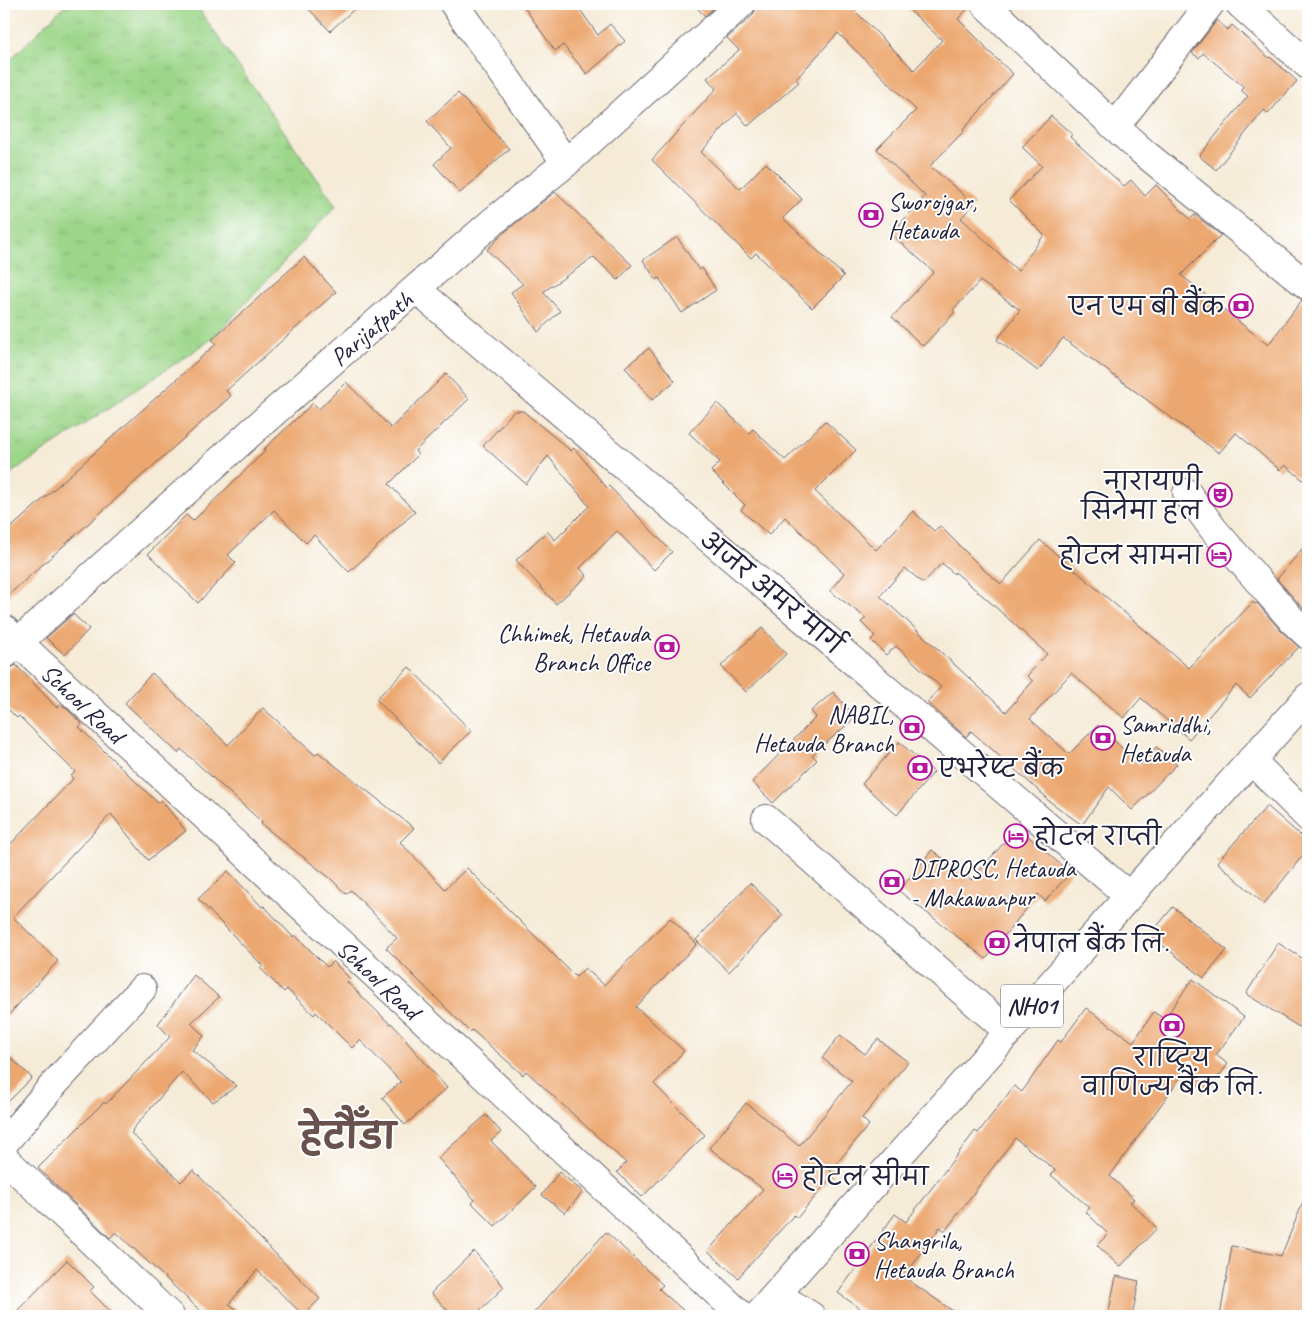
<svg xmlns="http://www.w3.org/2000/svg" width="1312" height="1320" font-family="Caveat,'Playpen Sans Deva',sans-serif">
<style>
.grass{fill:url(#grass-tufts);stroke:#5f7c62}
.building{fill:#eca76f;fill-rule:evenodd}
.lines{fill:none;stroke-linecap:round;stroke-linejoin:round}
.minor-casing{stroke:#6c6872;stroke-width:30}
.highway-casing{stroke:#6c6872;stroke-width:30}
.minor{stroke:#fff;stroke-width:28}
.highway{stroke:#fff;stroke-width:28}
.labels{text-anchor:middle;stroke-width:4;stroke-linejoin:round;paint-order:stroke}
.shield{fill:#fff;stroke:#646476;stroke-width:1}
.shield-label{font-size:24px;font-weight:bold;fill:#22223b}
.poi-label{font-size:25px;fill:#22223b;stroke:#fff;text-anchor:start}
.street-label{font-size:25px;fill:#22223b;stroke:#fff}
.town-label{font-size:35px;font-weight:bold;fill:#69514d;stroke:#fff}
</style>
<defs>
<pattern id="grass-tufts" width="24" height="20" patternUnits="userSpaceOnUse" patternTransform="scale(1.25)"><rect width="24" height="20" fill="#9cd689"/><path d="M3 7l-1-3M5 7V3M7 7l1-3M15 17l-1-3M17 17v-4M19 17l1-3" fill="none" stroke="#86b777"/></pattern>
</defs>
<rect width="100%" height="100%" fill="#fff"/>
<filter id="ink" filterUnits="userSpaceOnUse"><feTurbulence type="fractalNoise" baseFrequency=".02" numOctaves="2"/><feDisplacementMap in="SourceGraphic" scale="10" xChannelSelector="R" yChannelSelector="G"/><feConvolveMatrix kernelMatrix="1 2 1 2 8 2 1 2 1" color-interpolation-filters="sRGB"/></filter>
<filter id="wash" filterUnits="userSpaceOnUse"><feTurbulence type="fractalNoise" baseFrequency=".0096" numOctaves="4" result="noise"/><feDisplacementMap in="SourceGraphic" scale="20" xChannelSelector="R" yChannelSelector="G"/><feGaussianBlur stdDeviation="1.12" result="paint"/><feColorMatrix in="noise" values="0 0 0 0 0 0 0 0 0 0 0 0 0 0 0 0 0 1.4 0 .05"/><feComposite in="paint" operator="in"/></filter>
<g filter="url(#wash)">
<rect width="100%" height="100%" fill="#f5ebd7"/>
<path class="grass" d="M66 4H195L336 206 212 339 8 475 4 471V66Z"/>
<g id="blocks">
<path class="building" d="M304 4H360L330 31Z
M522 4H576L598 35 610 24 625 41 587 74 563 45 555 51Z
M693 4H718L705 16Z
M756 4H848L914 70 942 40 903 4H970V6L958 19 985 46 984 47 1013 74 963 130 964 131 930 166 974 204 961 218 1018 271 1044 235 1009 200 1042 166 1022 147 1051 116 1072 134 1070 137 1124 186 1131 180 1145 196 1156 185 1190 219 1195 215 1221 235 1181 275 1268 345 1302 300 1308 301V484L1285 465 1280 470 1236 433 1219 453 1063 338 1038 371 997 340 1020 310 980 281 953 310 955 312 923 346 892 317 934 272 891 234 925 196 877 149 916 110 838 33 796 79 799 82 748 126 737 113 701 152 740 189 766 163 802 199 783 218 844 276 812 308 756 253 751 258 652 160 716 89 707 78 739 50 727 38 752 16 756 9Z
M1217 20 1228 30 1232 25 1269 58 1270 57 1297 81 1268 114 1264 110 1216 170 1199 156 1248 96 1241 90 1244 87 1203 53 1199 58 1192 53Z
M458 93 509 149 460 193 434 164 451 148 427 121Z
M555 192 632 265 618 280 594 257 543 292 560 311 538 332 511 292 523 284 487 250 501 235Z
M677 237 699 270 702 268 716 290 682 313 659 278 656 280 643 260Z
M304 257 336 292 226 391 231 396 4 599V534L216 344 212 339Z
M649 348 675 381 652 400 625 367Z
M446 374 469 399 415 451 418 455 389 484 415 512 349 572 314 535 306 543 274 510 228 555 236 563 198 603 148 554 186 515 193 521 265 451 264 449 313 403 319 409 346 382 391 428Z
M717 403 749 433 753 429 785 460 825 421 856 450 815 491 876 550 913 511 934 531 940 526 984 570 1001 584 1040 540 1189 668 1253 602 1256 604 1257 603 1281 631 1299 647 1250 698 1236 685 1189 739 1141 698 1124 718 1071 673 1030 719 1069 754 1098 725 1140 765 1156 747 1177 764 1132 810 1109 787 1082 825 1045 798 1046 797 971 731 966 737 927 702 941 687 896 646 886 655 871 640 875 636 861 622 866 618 830 591 844 573 785 517 769 535 741 510 745 505 711 471 720 462 689 433ZM942 563 954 574 955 572 990 602 1047 654 1027 676 1033 681 1006 712 880 596 905 568 923 583Z
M514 411H523L571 451 574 448 607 488 609 486 672 552 654 570 617 531 580 568 587 576 556 604 516 560 547 531 555 540 589 506 548 456 526 484 483 446Z
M1308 542V614L1277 579Z
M73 614 89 629 65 655 46 638Z
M762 628 786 654 746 692 721 666Z
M16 665 57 708 61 704 69 711 82 724 79 727 158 803 161 800 186 831 148 860 111 814 13 917 58 961 4 1020V851L73 779 71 776 75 772 19 716 17 718 4 705V669H9Z
M409 667 471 731 438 763 376 699Z
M152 673 228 745 263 708 315 755 318 752 414 828 400 842 445 889 467 868 576 977 585 968 604 985 670 918 697 944 636 1007 684 1051 654 1084 705 1135 642 1197 617 1172 626 1163 526 1071 523 1075 472 1030 470 1032 386 948 397 938 351 890 346 894 330 878 261 824 262 822 181 749 178 753 125 703Z
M833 692 856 717 812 755 817 760 773 803 752 782 816 717 811 711Z
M899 742 934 772 897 815 862 784Z
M1267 806 1308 842V849L1264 904 1217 862Z
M1018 827 1070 873 1045 901 1038 894 986 959 899 891 932 850 971 880Z
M228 871 262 907 264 906 293 937 295 935 327 967 333 961 350 979 347 982 390 1024 391 1023 407 1040 406 1041 447 1088 405 1125 382 1098 401 1082 360 1040 352 1048 316 1012 314 1015 287 989 284 992 260 968 263 966 198 899Z
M750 883 783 915 729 972 696 940Z
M1173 907 1227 950 1204 978 1150 935Z
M1278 943 1308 962V1013L1299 1027 1246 994Z
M194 975 219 997 191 1023 204 1036 192 1050 237 1086 213 1102 182 1072 132 1130 133 1131 131 1133 181 1182 193 1170 320 1299 303 1315 257 1270 229 1304 245 1316H206L116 1232 110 1238 38 1168 104 1102 106 1104 170 1037 158 1024Z
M1193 979 1244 1017 1216 1055 1228 1064 1208 1092 1183 1074 1110 1176 1134 1199 1130 1202 1157 1228 1120 1267 1097 1245 1108 1234 1086 1212 1090 1208 1051 1175 1055 1170 1015 1138 945 1231 940 1227 904 1277 960 1316H871L838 1293 895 1214 906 1222 975 1131 978 1133 1014 1086 1022 1092 1058 1040 1061 1042 1086 1008 1133 1042 1154 1012 1164 1019Z
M840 1035 865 1054 878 1039 908 1062 862 1118 869 1125 830 1171 834 1174 797 1218 794 1215 738 1278 708 1251 763 1189 709 1148 746 1103 799 1146 852 1081 822 1058Z
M4 1051 32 1078 4 1106Z
M486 1115 501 1132 491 1141 536 1187 495 1226 472 1203 475 1200 438 1158Z
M559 1172 583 1192 565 1213 542 1195Z
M1308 1190V1316H1220L1232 1246 1281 1256Z
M606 1232 663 1285 659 1289 690 1316H531Z
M474 1251 504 1287 474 1316H453L431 1293Z
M67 1260 94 1287 90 1291 115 1316H12Z
M1116 1276 1139 1281 1132 1316H1108Z"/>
</g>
</g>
<g filter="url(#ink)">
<use href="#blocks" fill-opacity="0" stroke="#6c6872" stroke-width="1"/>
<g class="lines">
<g class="minor-casing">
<path id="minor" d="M454 4 566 163
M985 4 1115 127 1143 152 1308 286
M1240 4 1308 65
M1115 127 1210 4
M416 289 1129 896
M1187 493 1214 530 1293 621 1308 635
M4 629 742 1316
M5 654 266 419 491 223 566 163 741 4
M1251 760 1308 817
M766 819 1009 1032
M4 1143 56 1082 142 989
M4 1158 170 1316
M777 1295 811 1316"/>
</g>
<g class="highway-casing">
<path id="highway" d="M757 1316 1129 896 1308 697"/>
</g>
<use href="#minor" class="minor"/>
<use href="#highway" class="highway"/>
</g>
</g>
<defs>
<g id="bank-ring" transform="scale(1.25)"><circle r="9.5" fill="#fff" stroke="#b5179e" stroke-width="1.5"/><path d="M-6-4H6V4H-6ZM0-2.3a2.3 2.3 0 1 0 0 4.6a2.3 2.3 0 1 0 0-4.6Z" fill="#b5179e"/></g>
<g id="theatre-ring" transform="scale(1.25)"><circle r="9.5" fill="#fff" stroke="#b5179e" stroke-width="1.5"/><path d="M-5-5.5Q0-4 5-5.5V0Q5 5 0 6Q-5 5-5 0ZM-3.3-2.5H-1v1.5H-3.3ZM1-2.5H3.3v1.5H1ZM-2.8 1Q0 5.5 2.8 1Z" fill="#b5179e"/></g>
<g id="hotel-ring" transform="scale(1.25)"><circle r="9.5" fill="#fff" stroke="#b5179e" stroke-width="1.5"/><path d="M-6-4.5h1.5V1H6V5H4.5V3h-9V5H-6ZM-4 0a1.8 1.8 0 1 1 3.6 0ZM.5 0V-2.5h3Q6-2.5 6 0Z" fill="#b5179e"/></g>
</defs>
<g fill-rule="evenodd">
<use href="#bank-ring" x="871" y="215"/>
<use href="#bank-ring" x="1241" y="306"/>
<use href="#theatre-ring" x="1220" y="495"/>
<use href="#hotel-ring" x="1219" y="555"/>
<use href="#bank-ring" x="667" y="647"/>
<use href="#bank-ring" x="912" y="728"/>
<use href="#bank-ring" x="1103" y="738"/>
<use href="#bank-ring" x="920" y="768"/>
<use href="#hotel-ring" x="1016" y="836"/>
<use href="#bank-ring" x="892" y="882"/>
<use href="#bank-ring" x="997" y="943"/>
<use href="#bank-ring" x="1172" y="1026"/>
<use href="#hotel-ring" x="785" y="1176"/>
<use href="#bank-ring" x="857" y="1254"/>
</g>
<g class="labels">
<rect class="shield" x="1001" y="984.5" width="62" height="43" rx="4"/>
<g class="shield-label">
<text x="1032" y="1014">NH01</text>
</g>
<g class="poi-label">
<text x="888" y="210">Sworojgar,<tspan x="888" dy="29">Hetauda</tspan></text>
<text x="1224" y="315" text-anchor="end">एन एम बी बैंक</text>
<text x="1202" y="490" text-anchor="end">नारायणी<tspan x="1202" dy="29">सिनेमा हल</tspan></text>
<text x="1202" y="564" text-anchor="end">होटल सामना</text>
<text x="650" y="642" text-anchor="end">Chhimek, Hetauda<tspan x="650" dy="29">Branch Office</tspan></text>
<text x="894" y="723" text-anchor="end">NABIL,<tspan x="894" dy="29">Hetauda Branch</tspan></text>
<text x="1120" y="733">Samriddhi,<tspan x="1120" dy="29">Hetauda</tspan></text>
<text x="938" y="777">एभरेष्ट बैंक</text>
<text x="1034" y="845">होटल राप्ती</text>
<text x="910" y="877">DIPROSC, Hetauda<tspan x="910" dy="29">- Makawanpur</tspan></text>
<text x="1014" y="952">नेपाल बैंक लि.</text>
<text x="1172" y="1066" text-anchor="middle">राष्ट्रिय<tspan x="1172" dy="29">वाणिज्य बैंक लि.</tspan></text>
<text x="802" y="1185">होटल सीमा</text>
<text x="874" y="1249">Shangrila,<tspan x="874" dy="29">Hetauda Branch</tspan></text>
</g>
<g class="street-label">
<text transform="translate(371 328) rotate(-41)" y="9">Parijatpath</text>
<text transform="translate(772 592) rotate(40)" y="9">अजर अमर मार्ग</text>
<text transform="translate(83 703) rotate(43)" y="9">School Road</text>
<text transform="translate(379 979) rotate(43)" y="9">School Road</text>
</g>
<g class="town-label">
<text x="348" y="1148">हेटौँडा</text>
</g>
</g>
<rect width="1312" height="1320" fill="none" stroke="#fff" stroke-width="20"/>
</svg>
